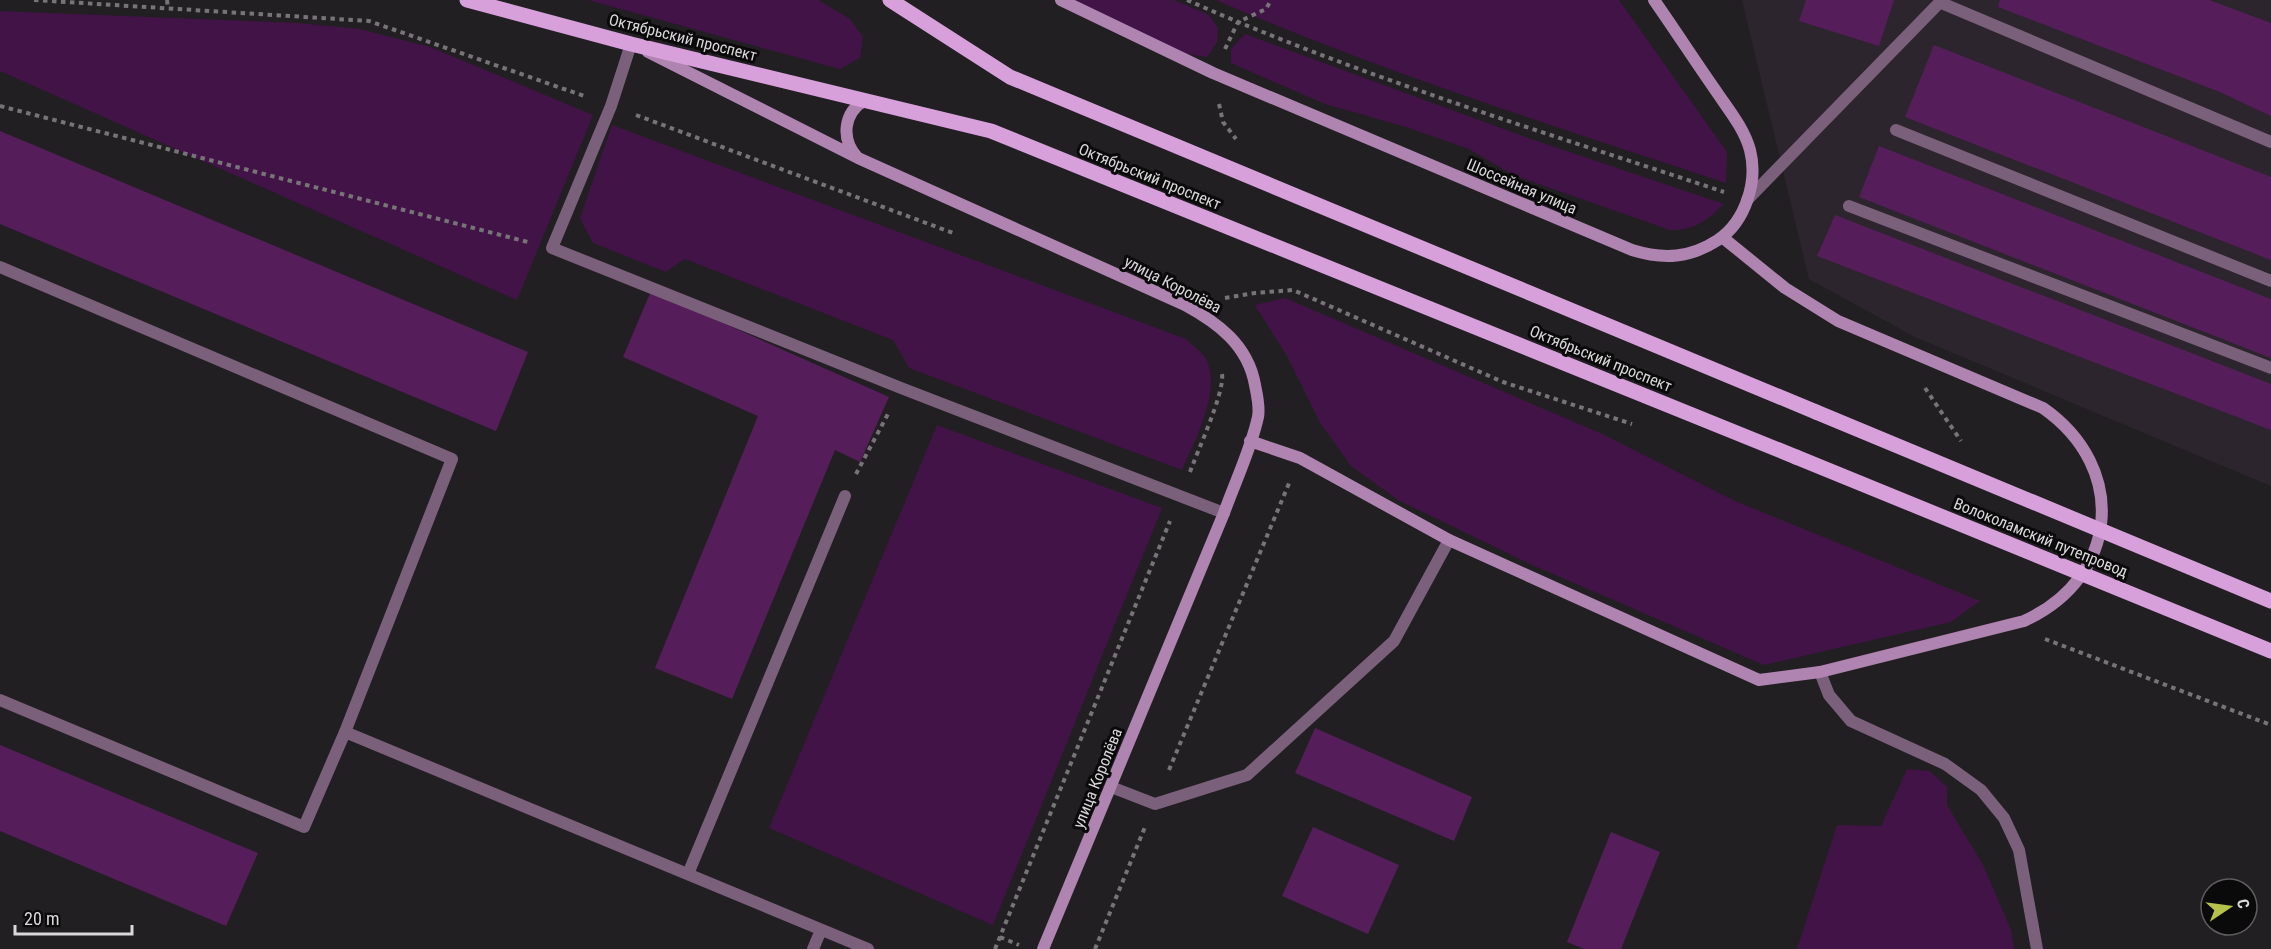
<svg xmlns="http://www.w3.org/2000/svg" width="2271" height="949" font-family="'Roboto Condensed',sans-serif">
<style>
.built{fill:#2d252d}
.green{fill:#421346}
.building{fill:#561d5b}
.lines{fill:none;stroke-linecap:round;stroke-linejoin:round}
.path{stroke:#777477;stroke-width:4;stroke-dasharray:4.5 4.5;stroke-linecap:butt}
.lane{stroke:#7b607c;stroke-width:12}
.secondary{stroke:#af84b1;stroke-width:12}
.primary{stroke:#d7a0db;stroke-width:15}
.primary-bridge{stroke:#d7a0db;stroke-width:15}
.labels{text-anchor:middle;stroke-width:6;stroke-linejoin:round;paint-order:stroke}
.street-label{font-size:16px;fill:#dad8da;stroke:#0b0a0b}
</style>
<rect width="100%" height="100%" fill="#221f23"/>
<path class="built" d="M1742 0H2271V486L1915 337 1809 279Z"/>
<path class="green" d="M588 0H818L850 19 863 37 860 58 840 69Z
M1063 0H1174L1209 15 1218 28 1217 42 1207 57 1187 54Z
M1216 0H1619L1727 152 1726 183C1555 126 1382 72 1216 0Z
M0 11 298 23 360 29 430 47 593 115 517 300 0 71Z
M1245 34 1531 139 1724 204C1706 221 1696 230 1670 230L1513 175 1469 149 1406 127 1325 104 1231 63V49Z
M612 125 1186 339C1192 345 1202 352 1206 359 1222 390 1195 440 1182 470L909 368 893 340 685 259 666 272 593 243 580 218Z
M1285 298 1600 433 1735 501 1980 601 1951 622 1764 665 1530 564 1398 500 1351 466 1320 423 1288 358 1255 305Z
M937 425 1162 508 993 925 769 828Z
M1907 769 1930 771 1947 787V805L1983 865 2011 930 2014 949H1797L1837 825 1881 826Z"/>
<path class="building" d="M1806 0H1894L1879 46 1799 21Z
M2000 0H2209L2271 23V116L2220 92 1998 7Z
M1934 45 2271 177V260L1905 117Z
M0 131 528 352 496 431 0 224Z
M1879 146 2271 299V358L1859 197Z
M1835 215 2271 384V430L1817 256Z
M651 291 889 397 860 462 835 450 732 699 655 668 758 416 623 357Z
M1315 728 1472 797 1454 841 1295 773Z
M0 745 258 853 226 926 0 831Z
M1313 827 1399 865 1368 934 1282 896Z
M1611 832 1660 852 1621 949H1584L1567 942Z"/>
<g class="lines">
<path class="path" d="M34 0 369 21 587 97
M167 0 168 8
M1187 0C1361 77 1544 132 1724 192
M1225 49 1238 22 1266 9 1271 0
M1219 104 1223 122 1236 139
M0 106 528 242
M636 115 953 233
M1225 298 1255 293 1293 290 1503 382 1632 424
M1925 388 1961 441
M1190 472C1197 452 1225 392 1222 374
M856 474 889 412
M2045 639 2271 725
M1169 770 1290 481
M1000 937 1019 945
M995 949 1170 521
M1095 949 1145 827"/>
<path class="lane" d="M1939 2 2271 142
M631 44 611 106 552 248 901 388 1224 513
M1896 130 2271 281
M1747 200 1942 0
M1849 206 2271 368
M0 267 452 459 345 732 304 827 0 700
M1820 672 1829 695 1851 721 1945 764 1981 790 2004 818 2019 850 2037 949
M345 732 868 949
M1111 787 1155 804 1247 775 1394 641 1449 540
M688 874 845 496
M813 949 821 930"/>
<path class="secondary" d="M1061 0 1213 73 1632 250C1664 260 1690 258 1718 240 1746 221 1758 181 1750 150 1744 128 1728 109 1716 91 1695 61 1675 30 1654 0
M648 52 858 158 1185 305C1218 323 1248 345 1255 385 1257 395 1260 407 1258 417 1251 449 1235 482 1224 513L1043 949
M857 157C841 139 843 113 865 100
M1250 441 1300 458 1449 540 1759 680 1820 672 2024 621C2119 578 2129 468 2043 408L1838 321 1785 288 1722 237"/>
<path class="primary" d="M467 0 631 44 991 131 1796 457
M890 0 1010 77 1816 412"/>
<path class="primary-bridge" d="M1816 412 2271 601
M1796 457 2271 651"/>
</g>
<g class="labels">
<g class="street-label">
<text transform="translate(683 37) rotate(14)" y="6">Октябрьский проспект</text>
<text transform="translate(1150 176) rotate(22)" y="6">Октябрьский проспект</text>
<text transform="translate(1522 186) rotate(23)" y="6">Шоссейная улица</text>
<text transform="translate(1173 284) rotate(27)" y="6">улица Королёва</text>
<text transform="translate(1601 358) rotate(22)" y="6">Октябрьский проспект</text>
<text transform="translate(2041 537) rotate(22)" y="6">Волоколамский путепровод</text>
<text transform="translate(1097 778) rotate(-68)" y="6">улица Королёва</text>
</g>
</g>
<g transform="translate(2229 907) rotate(77)"><circle r="28" fill="#0b0a0b" stroke="#5e5c5e" stroke-width="1.5"/>
<path d="M0-4.5L10 22L0 15L-10 22Z" fill="#b6c149"/>
<text y="-9" font-size="16" font-weight="bold" text-anchor="middle" fill="#dad8da">С</text>
</g>
<path d="M15 925v9h117v-9" fill="none" stroke="#dad8da" stroke-width="3"/>
<text x="24" y="925" font-size="18" fill="#dad8da" stroke="#0b0a0b" stroke-width="4.5" paint-order="stroke">20 m</text>
</svg>
